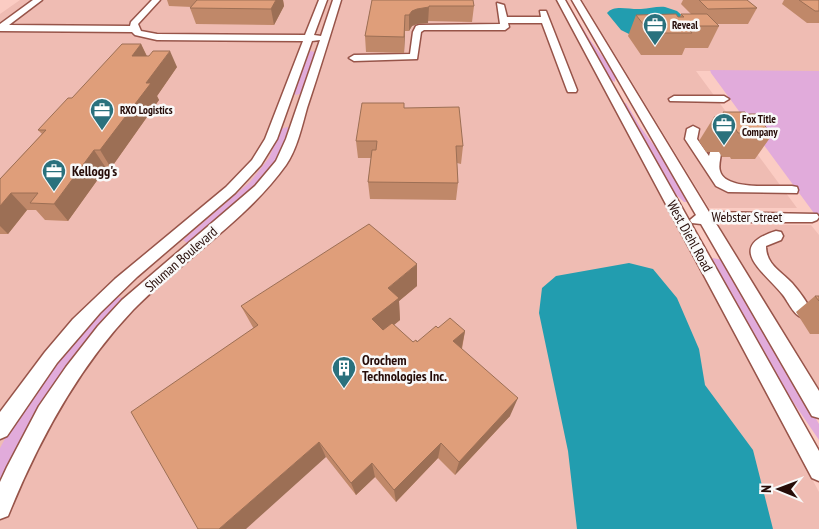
<svg xmlns="http://www.w3.org/2000/svg" width="819" height="529" font-family="'PT Sans Narrow',sans-serif">
<style>
.built{fill:#efbcb3}
.green{fill:#e1abdb}
.water{fill:#229daf}
.lines{fill:none;stroke-linecap:round;stroke-linejoin:round}
.minor-casing{stroke:#975449;stroke-width:3}
.minor{fill:#fff;fill-rule:evenodd}
.wall{fill:#c08869}
.shaded-wall{fill:#9c6f55}
.building{fill:#df9e7a;stroke:#9c6f55}
.labels{text-anchor:middle;stroke-width:5;stroke-linejoin:round;paint-order:stroke}
.far-poi-label{font-size:11px;font-weight:bold;fill:#260c08;stroke:#f9f9f9;text-anchor:start}
.poi-label{font-size:14px;font-weight:bold;fill:#260c08;stroke:#f9f9f9;text-anchor:start}
.street-label{font-size:14px;fill:#260c08;stroke:#f9f9f9}
</style>
<rect width="100%" height="100%" fill="#fbccc3"/>
<path class="built" d="M20 0H556L819 492V529H0V14Z
M582 0H819V71H696L797 208H709Z
M717 225H811L819 235V390Z"/>
<path class="green" d="M566 0 590 40 612 69 615 76V82L609 79Z
M310 51 315 52 302 93 296 95 294 93Z
M710 70 819 71V220L711 73Z
M623 103H626L639 125 661 155 687 202H684L672 191Z
M287 127 289 128 280 156 272 169 256 186 192 241 187 243 183 240 250 182 269 158 281 129Z
M713 258 723 260 819 424V440L776 377 711 261Z
M115 297 123 298V301L55 383 30 423 0 484V448L8 433 43 380 109 302Z"/>
<path class="water" d="M665 7 677 11 687 20 629 34 621 30 607 13C614 4 630 10 641 9 649 9 657 6 665 7Z
M629 263 653 269 677 298 699 349 705 385 753 450 773 529H577L568 451 539 313 542 288 556 276Z"/>
<g class="lines">
<g class="minor-casing">
<path id="minor" d="M33 0H42L9 25 130 26 131 22 152 0H160L138 24 141 31 157 34 305 35 319 0H327L314 35 321 36 333 0H341C330 36 319 72 307 108 302 126 297 149 286 165 246 221 181 261 133 310 77 369 38 442 8 516L0 519V482L7 467 39 406 66 367 98 326 122 300 255 186 276 161 286 139 320 40 312 41 277 139 261 165 235 193 137 277 100 313 57 363 7 436 0 439V412L45 352 73 319 115 279 226 187 252 160 265 139 303 41 157 40 135 35 132 32 0 31V24Z
M557 0H565L819 451V481L812 478Z
M572 0H580L709 212 817 214 819 217 817 220 812 222H715L819 391V418L812 416 701 224 692 223 690 220 696 215Z
M497 3 504 5 507 17H541L540 11H546L577 90 576 92H568L567 90 542 23H508L509 27 505 30H424L421 32 417 59 354 61 349 58 354 55 410 54 413 32 416 26 419 25 500 24Z
M674 96H724L729 99 724 102 670 101 669 99Z
M693 126 699 129 697 139 709 156 711 149 715 148 721 152C721 157 718 166 720 171 725 191 775 185 792 186L797 187 798 190 797 193 728 192 716 186 685 139 687 129Z
M776 231 781 232 783 236 781 240 766 246C766 265 781 271 792 283 799 291 807 302 812 312L810 317C796 322 790 304 783 295 765 272 724 247 776 231Z"/>
</g>
<use href="#minor" class="minor"/>
</g>
<path class="wall" d="M167 0H283L284 6 274 25 196 24 190 8 192 7 169 6Z
M372 0 474 6 472 22 428 21V23L417 24 412 26 409 31H405L404 53 366 52 365 36Z
M683 0H747L757 8 748 24H717L719 26 708 48H685L682 55H641L628 36 636 15 680 17 681 14H691L681 4Z
M784 0H819V23H807L782 4Z
M141 44 147 56 177 67 157 96 159 100 111 168H106L68 221 45 220 36 210H27L8 234H0V179L42 134 38 130Z
M404 108 463 146 461 164 457 163 458 183 456 200 370 199 368 182 371 158H358L356 141Z
M723 112 747 114 772 135 755 159H731L730 157H722L719 152H706L699 141 714 117H720Z
M417 286 399 301 400 320 394 325 413 342H417L438 328 465 331 462 349 510 416 455 475 438 458 396 502 375 477 356 495 326 457 241 306Z
M815 296H819V334H810L796 312Z"/>
<path class="shaded-wall" d="M276 0H283L284 6 274 25 271 9Z
M429 7 428 23 417 24 412 26 409 31V15L412 11 417 9Z
M405 15V31L404 53V37Z
M141 44 149 61 132 56Z
M170 51 177 67 157 96 159 100 111 168 100 150 146 83Z
M94 150 106 168 68 221 54 204Z
M11 193 27 210 8 234 0 226V206Z
M417 264V286L399 301 400 320 375 340 372 319 388 288Z
M465 331 461 351 453 341Z
M518 398 510 416 455 475 459 462Z
M319 442 326 457 246 529H219Z
M441 443 438 458 396 502 394 490Z
M372 463 375 477 356 495 351 483Z"/>
<path class="building" d="M197 0H276L271 9 190 8Z
M372 0H473L474 6H429V7L417 9 412 11 409 15H405L404 37 365 36Z
M699 0H747L757 8 708 9Z
M799 0H819V11H815Z
M676 14 678 17H684L681 14H707L719 26H692L689 22H683L692 33H650L636 15Z
M122 44H141L132 56H149L153 51H170L146 83H151L100 150H94L54 204 30 203 38 193H11L0 206V179L46 130H38L68 98H72Z
M362 103H404V108L459 107 463 146H456L458 183 368 182 372 150H376L377 141H356Z
M723 112H745L747 114H756L772 135H748L746 133H738L735 128H721L714 117H727Z
M369 224 417 264 388 288 399 298 372 319 383 330 392 323 413 342 416 340 417 342 436 326 438 328 450 318 465 331 453 341 518 398 459 462 441 443 394 490 372 463 351 483 319 442 219 529H198L131 412 258 325 241 306Z
M815 296H819V301Z"/>
<defs>
<g id="office-pin" transform="scale(1.25)"><path d="M0 17L-7.5 6A9.5 9.5 0 1 1 7.5 6Z" fill="#2a717d" stroke="#f9f9f9"/><path d="M-6-3h4V-5.5h4V-3h4V5H-6ZM-1-4.5V-3h2v-1.5ZM-6 0V1H6V0Z" fill="#fff"/></g>
<g id="building-pin" transform="scale(1.25)"><path d="M0 17L-7.5 6A9.5 9.5 0 1 1 7.5 6Z" fill="#2a717d" stroke="#f9f9f9"/><path d="M-4-6H4V6H1V3H-1V6H-4ZM-2.5-4.3h1.7v1.8h-1.7ZM.8-4.3h1.7v1.8H.8ZM-2.5-1h1.7V.8h-1.7ZM.8-1h1.7V.8H.8Z" fill="#fff"/></g>
</defs>
<g fill-rule="evenodd">
<use href="#office-pin" x="655" y="25"/>
<use href="#office-pin" x="102" y="110"/>
<use href="#office-pin" x="724" y="125"/>
<use href="#office-pin" x="54" y="171"/>
<use href="#building-pin" x="344" y="368"/>
</g>
<g class="labels">
<g class="far-poi-label">
<text x="672" y="29">Reveal</text>
<text x="120" y="114">RXO Logistics</text>
<text x="742" y="123">Fox Title<tspan x="742" dy="13">Company</tspan></text>
</g>
<g class="poi-label">
<text x="72" y="176">Kellogg's</text>
<text x="362" y="365">Orochem<tspan x="362" dy="16">Technologies Inc.</tspan></text>
</g>
<g class="street-label">
<text x="747" y="222">Webster Street</text>
<text transform="translate(690 236) rotate(61)" y="5">West Diehl Road</text>
<text transform="translate(181 259) rotate(-41)" y="5">Shuman Boulevard</text>
</g>
</g>
<g transform="translate(779 489) rotate(271)" stroke="#f9f9f9" stroke-width="4" paint-order="stroke">
<path d="M0-4L9 19L0 12L-9 19Z" fill="#260c08"/>
<text y="-8" font-size="14" font-weight="bold" text-anchor="middle" fill="#260c08">N</text>
</g>
</svg>
